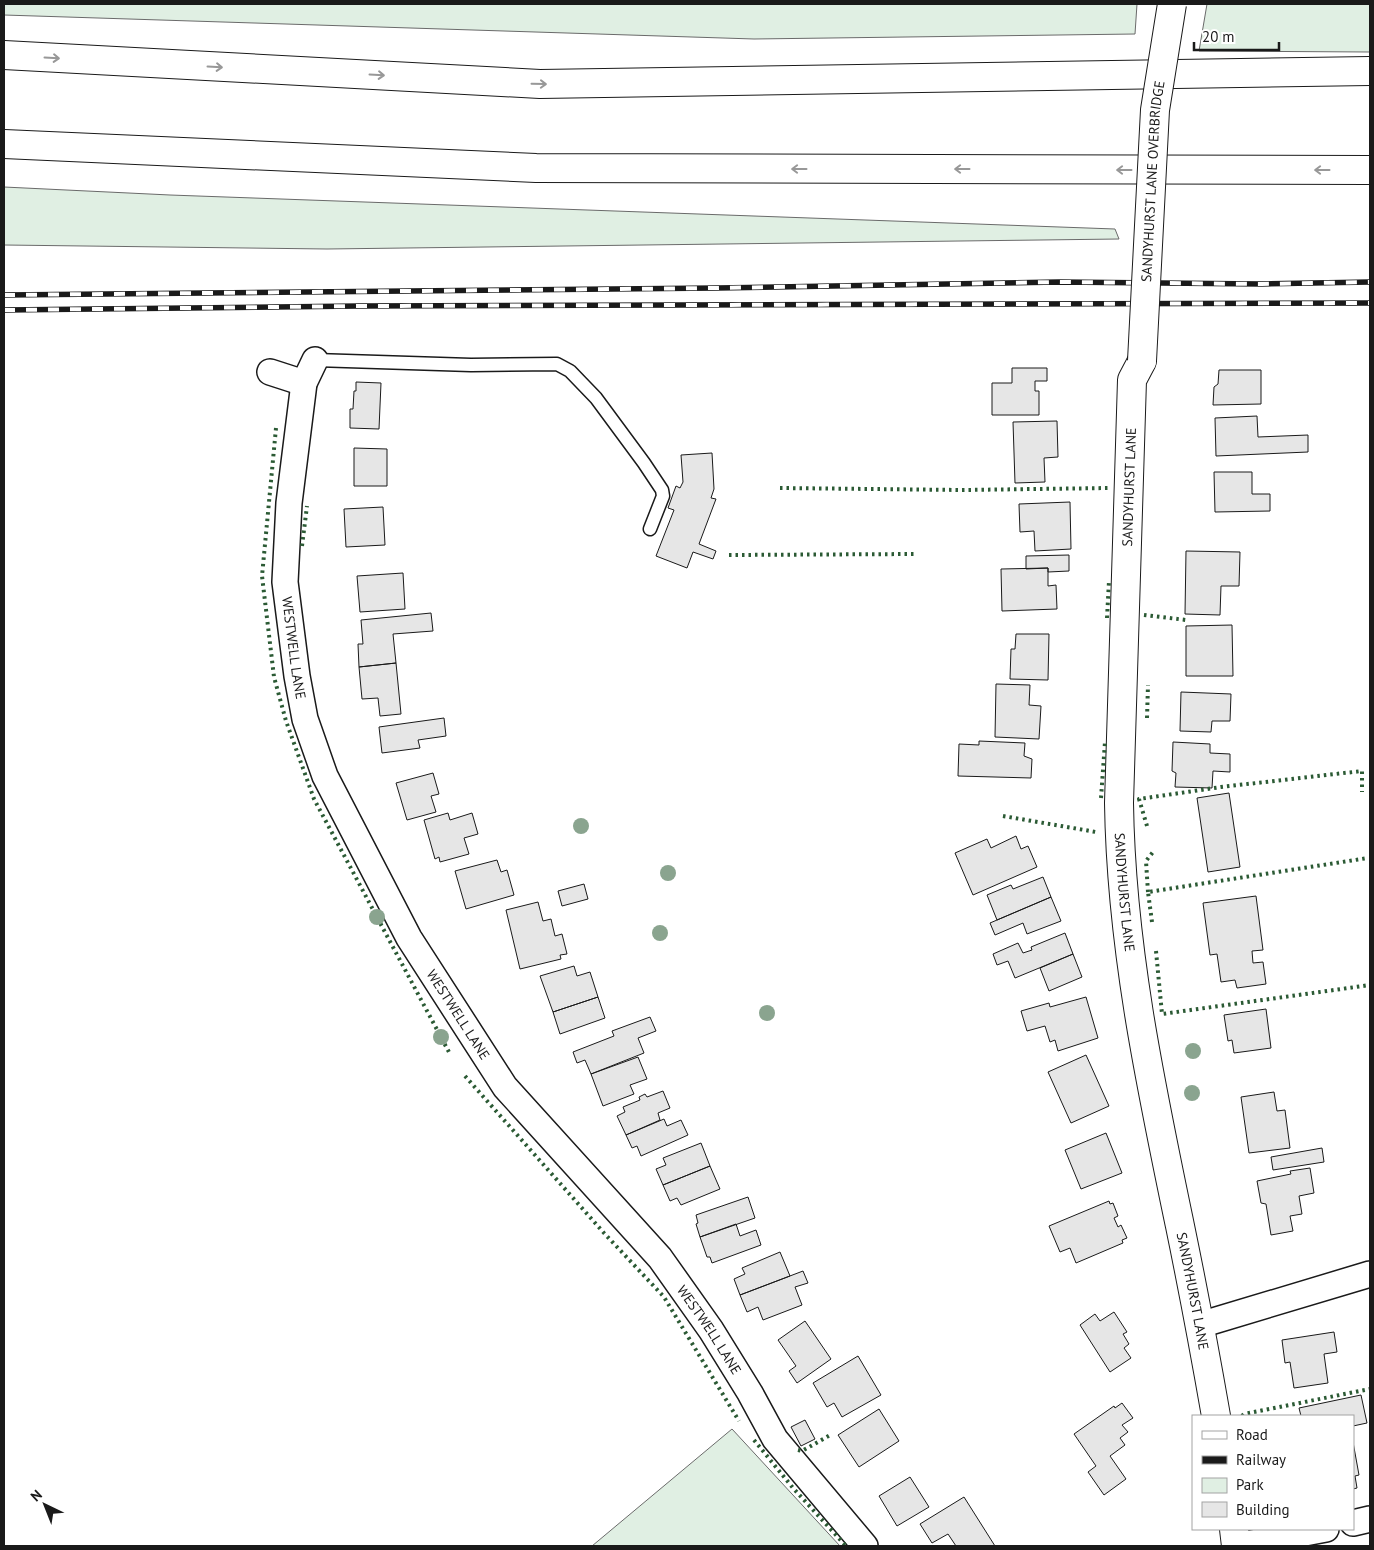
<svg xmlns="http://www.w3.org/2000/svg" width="1374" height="1550" font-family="'PT Sans',sans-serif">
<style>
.green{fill:#e0efe3;stroke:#6a6a6a}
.building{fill:#e6e6e6;stroke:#1a1a1a}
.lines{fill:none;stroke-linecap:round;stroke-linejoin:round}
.lane-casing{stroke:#1a1a1a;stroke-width:15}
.street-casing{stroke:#1a1a1a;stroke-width:28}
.secondary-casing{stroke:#1a1a1a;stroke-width:30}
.highway-casing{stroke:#1a1a1a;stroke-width:30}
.lane{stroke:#fff;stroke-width:12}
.street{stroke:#fff;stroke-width:25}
.secondary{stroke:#fff;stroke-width:28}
.highway{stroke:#fff;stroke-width:28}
.rail-casing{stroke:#1a1a1a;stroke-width:5.5}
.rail{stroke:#fff;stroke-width:4;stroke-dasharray:11;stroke-linecap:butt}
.secondary-bridge-casing{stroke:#1a1a1a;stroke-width:30;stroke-linecap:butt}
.secondary-bridge{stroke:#fff;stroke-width:28}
.hedge{stroke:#2b5a34;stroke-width:4;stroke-dasharray:2.5 4;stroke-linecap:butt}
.tree{fill:#8aa48f}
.oneway{stroke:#989898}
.labels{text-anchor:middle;stroke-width:4;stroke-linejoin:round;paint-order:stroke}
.street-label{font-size:14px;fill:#1a1a1a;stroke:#fff}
</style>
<rect width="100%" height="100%" fill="#fff"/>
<path class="green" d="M4 4H1137L1135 34 754 39 4 15Z
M1207 4H1370V52L1199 51Z
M4 187 170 195 1115 229 1119 239 327 249 4 245Z
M732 1429 840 1546H592Z"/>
<path class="building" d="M1012 368H1047V381H1035V391H1039V415H992V383H1012Z
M1219 370H1261V404L1213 405 1214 387 1218 384Z
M356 382 381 383 379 429 350 428V409H353L354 391H356Z
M1257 416 1258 437 1308 435V452L1216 456 1215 418Z
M1057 421 1058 457 1044 458 1045 482 1015 483 1013 422Z
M354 448 387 449V486H354Z
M712 453 714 489 711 498 716 499 699 544 716 551 713 559 693 552 687 568 656 556 674 510 668 508 676 486 680 488 683 482 681 455Z
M1214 472H1252V494H1270V511L1215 512Z
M1070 502 1071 549 1035 551 1034 531 1020 532 1019 504Z
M383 507 385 545 346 547 344 509Z
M1186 551 1240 552 1239 586H1221L1220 615 1185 614Z
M1069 555V571L1048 572V568L1026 569V556Z
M1048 568V586L1056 585 1057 609 1002 611 1001 569Z
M403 573 405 609 360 612 357 576Z
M431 613 433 631 393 634 396 663 359 667 358 644H363L361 620Z
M1232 625 1233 676H1186V626Z
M1016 634H1049L1048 680 1010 679 1011 649H1015Z
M396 663 401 714 380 716 378 698 362 699 359 667Z
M996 684 1030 685 1029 705 1041 706 1039 739 995 737Z
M1181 692 1231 694 1230 721H1212L1211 732 1180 731Z
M444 718 446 736 418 740 420 748 382 753 379 727Z
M979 741 1025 743 1024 756 1032 759 1031 778 958 776 959 744 979 745Z
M1173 742 1210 744V753L1230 754V772L1213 771 1212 788 1175 787 1176 773 1172 771Z
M433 773 439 794 431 796 436 812 407 820 396 783Z
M1229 793 1240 867 1208 872 1197 798Z
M448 813 450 820 472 813 478 834 464 838 469 854 440 862 439 857 435 859 424 820Z
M1016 836 1021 849 1028 846 1037 867 973 895 955 853 987 839 991 848Z
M497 860 501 872 507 870 514 895 466 909 455 871Z
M1043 877 1051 897 997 920 987 895 1011 885 1013 889Z
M584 884 588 899 562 906 558 891Z
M1256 896 1263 950 1252 951 1253 963 1263 962 1266 984 1237 988 1235 980 1221 982 1217 954 1210 955 1203 903Z
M1051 897 1061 921 1027 934 1023 923 995 935 990 923Z
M538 902 543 921 551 919 555 936 562 934 567 954 560 955 561 959 520 969 506 910Z
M1065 933 1073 954 1015 978 1008 961 997 965 993 954 1018 943 1023 953 1032 950 1031 947Z
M1073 954 1082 977 1049 991 1040 968Z
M574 966 577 976 590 972 598 997 553 1012 540 976Z
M598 997 605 1018 560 1034 553 1012Z
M1086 997 1098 1038 1058 1051 1055 1040 1050 1042 1045 1026 1027 1031 1021 1011 1049 1003 1050 1007Z
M1266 1009 1271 1048 1234 1053 1232 1040 1228 1041 1224 1015Z
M650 1017 656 1031 638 1038 644 1053 591 1074 585 1060 577 1063 573 1052 614 1036 612 1031Z
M1086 1055 1109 1106 1071 1123 1048 1072Z
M638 1057 647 1079 630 1085 634 1094 603 1106 591 1074Z
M663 1091 670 1108 658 1113 660 1120 626 1135 617 1116 625 1112 623 1107 640 1100 639 1097 645 1094 647 1097Z
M1274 1092 1277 1111 1285 1110 1290 1148 1249 1153 1241 1097Z
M664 1119 667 1126 681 1120 688 1135 641 1156 637 1146 632 1148 626 1135Z
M1106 1133 1122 1173 1081 1189 1065 1150Z
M701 1143 710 1166 663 1185 656 1169 666 1165 663 1158Z
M1322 1148 1324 1162 1273 1170 1271 1157Z
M710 1166 720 1189 681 1205 677 1198 670 1201 663 1185Z
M1310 1168 1314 1193 1299 1196 1302 1214 1290 1216 1293 1231 1271 1235 1266 1204 1261 1203 1257 1181 1291 1174 1290 1171Z
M748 1197 755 1218 700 1237 696 1224 698 1223 696 1215Z
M1109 1201 1110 1204 1113 1203 1118 1216 1114 1218 1118 1227 1121 1225 1127 1238 1122 1240 1123 1243 1076 1263 1070 1248 1060 1252 1049 1226Z
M736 1224 740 1236 756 1230 761 1245 712 1263 710 1257H707L700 1237Z
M780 1252 790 1276 740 1295 734 1279 745 1274 742 1268Z
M803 1271 808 1283 795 1287 802 1305 763 1320 758 1307 747 1312 740 1295Z
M1114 1312 1127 1332 1123 1334 1129 1344 1124 1348 1131 1358 1110 1372 1080 1325 1095 1314 1100 1321Z
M805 1321 831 1359 797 1383 789 1371 796 1366 778 1340Z
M1334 1332 1337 1352 1324 1354 1328 1383 1294 1388 1290 1362 1285 1363 1282 1340Z
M858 1356 881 1395 842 1417 834 1403 827 1407 813 1383Z
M1361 1395 1367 1423 1353 1426V1416H1301L1299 1408Z
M1122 1403 1133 1418 1122 1425 1128 1432 1120 1438 1125 1445 1110 1456 1126 1479 1104 1495 1088 1472 1096 1466 1074 1434 1114 1406 1115 1408Z
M879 1409 899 1441 859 1467 838 1435Z
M805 1420 815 1439 801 1446 791 1427Z
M1353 1442 1359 1475 1355 1476 1357 1488 1353 1489Z
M910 1477 929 1507 897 1526 879 1496Z
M964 1497 995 1546H956L948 1534 932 1543 920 1524Z"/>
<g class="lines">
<g class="lane-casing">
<path id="lane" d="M315 360 471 365 557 364 570 371 596 398 644 463 662 490 663 496 650 529"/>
</g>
<g class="street-casing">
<g id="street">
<path id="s1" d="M315 360 304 383 289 503 285 582 297 676 305 719 325 776 409 938 505 1087 660 1258 711 1330 750 1393 775 1439 865 1546"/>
<path d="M270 372 304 383"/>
<path d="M1200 1325 1370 1274"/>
<path d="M1353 1523 1370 1519"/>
<path d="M1236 1546 1326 1529"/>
</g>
</g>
<g class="secondary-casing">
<g id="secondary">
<path id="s2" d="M1142 361 1132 380 1119 803C1121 946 1151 1087 1180 1226 1193 1289 1205 1353 1216 1416"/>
<path d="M1234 1529 1236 1546"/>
</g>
</g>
<g class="highway-casing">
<path id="highway" d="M4 55 540 84 1370 71
M4 144 536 168 1370 170"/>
</g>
<use href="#lane" class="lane"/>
<use href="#street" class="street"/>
<use href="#secondary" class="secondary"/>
<use href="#highway" class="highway"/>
<g class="rail-casing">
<path id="rail" d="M4 295 717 288 1059 282 1262 284 1370 282
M4 310 359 306 1370 303"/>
</g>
<use href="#rail" class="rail"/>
<g class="secondary-bridge-casing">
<g id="secondary-bridge">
<path id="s3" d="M1142 361 1155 110 1172 4"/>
</g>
</g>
<use href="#secondary-bridge" class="secondary-bridge"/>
<path class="hedge" d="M276 428 262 576 274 677 286 721 314 799 450 1054
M780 488 962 490 1110 488
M302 546 307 506
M729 555 916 554
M1144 615 1186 620
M1107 618 1109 581
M1147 718 1148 685
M1101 798 1105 742
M1003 816 1096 832
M1147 826 1139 799 1221 787 1362 771V792
M1148 892 1146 861 1153 852
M1152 922 1148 892 1368 858
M1156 951 1162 1014 1370 985
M465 1076 604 1233 664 1297 739 1421
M1242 1416 1244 1414 1370 1389
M754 1440 793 1488 846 1546
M798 1450 802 1451 832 1434"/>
</g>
<g class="tree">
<circle cx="581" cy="826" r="8"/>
<circle cx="668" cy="873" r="8"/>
<circle cx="377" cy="917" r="8"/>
<circle cx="660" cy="933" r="8"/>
<circle cx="767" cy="1013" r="8"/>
<circle cx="441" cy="1037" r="8"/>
<circle cx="1193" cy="1051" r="8"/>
<circle cx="1192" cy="1093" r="8"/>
</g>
<defs><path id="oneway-shaft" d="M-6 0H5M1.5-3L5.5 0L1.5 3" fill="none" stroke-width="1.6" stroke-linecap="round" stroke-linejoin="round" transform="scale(1.25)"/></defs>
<g class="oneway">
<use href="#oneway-shaft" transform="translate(52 58) rotate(3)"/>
<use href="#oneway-shaft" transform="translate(215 67) rotate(3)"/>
<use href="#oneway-shaft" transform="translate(377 75) rotate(3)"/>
<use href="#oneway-shaft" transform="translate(539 84) rotate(1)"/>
<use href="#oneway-shaft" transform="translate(799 169) rotate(-180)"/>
<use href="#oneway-shaft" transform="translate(962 169) rotate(-180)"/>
<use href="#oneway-shaft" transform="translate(1124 170) rotate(-180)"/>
<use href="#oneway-shaft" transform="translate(1322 170) rotate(-180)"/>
</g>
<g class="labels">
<g class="street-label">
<text dy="5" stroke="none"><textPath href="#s3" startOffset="180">SANDYHURST LANE OVERBRIDGE</textPath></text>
<text transform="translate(1129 487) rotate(-88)" y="5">SANDYHURST LANE</text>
<text dy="5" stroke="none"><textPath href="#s1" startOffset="292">WESTWELL LANE</textPath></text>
<text dy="5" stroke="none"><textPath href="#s2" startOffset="534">SANDYHURST LANE</textPath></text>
<text dy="5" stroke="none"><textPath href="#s1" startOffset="698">WESTWELL LANE</textPath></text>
<text dy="5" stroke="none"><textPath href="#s2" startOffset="939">SANDYHURST LANE</textPath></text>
<text dy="5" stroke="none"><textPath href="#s1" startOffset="1102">WESTWELL LANE</textPath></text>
</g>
</g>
<rect width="1374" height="1550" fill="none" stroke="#1a1a1a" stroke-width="10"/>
<rect x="1192" y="1415" width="162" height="115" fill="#ffffff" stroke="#a3a3a3"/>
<rect x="1202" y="1431" width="25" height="8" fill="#ffffff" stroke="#a3a3a3"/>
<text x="1236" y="1440" font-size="15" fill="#1a1a1a">Road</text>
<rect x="1202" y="1456" width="25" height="8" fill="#1a1a1a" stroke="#a3a3a3"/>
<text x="1236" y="1465" font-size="15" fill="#1a1a1a">Railway</text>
<rect x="1202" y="1478" width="25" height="15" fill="#e0efe3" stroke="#a3a3a3"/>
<text x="1236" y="1490" font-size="15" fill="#1a1a1a">Park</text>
<rect x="1202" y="1502" width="25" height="15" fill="#e6e6e6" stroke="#a3a3a3"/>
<text x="1236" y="1515" font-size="15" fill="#1a1a1a">Building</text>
<g transform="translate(45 1505) rotate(317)" stroke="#ffffff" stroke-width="4" paint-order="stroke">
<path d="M0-4L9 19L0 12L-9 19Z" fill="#1a1a1a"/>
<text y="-8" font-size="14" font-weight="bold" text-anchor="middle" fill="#1a1a1a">N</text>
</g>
<path d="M1194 42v8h85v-8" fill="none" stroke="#1a1a1a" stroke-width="2.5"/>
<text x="1202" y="42" font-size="15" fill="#1a1a1a" stroke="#ffffff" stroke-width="4" paint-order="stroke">20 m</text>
</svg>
